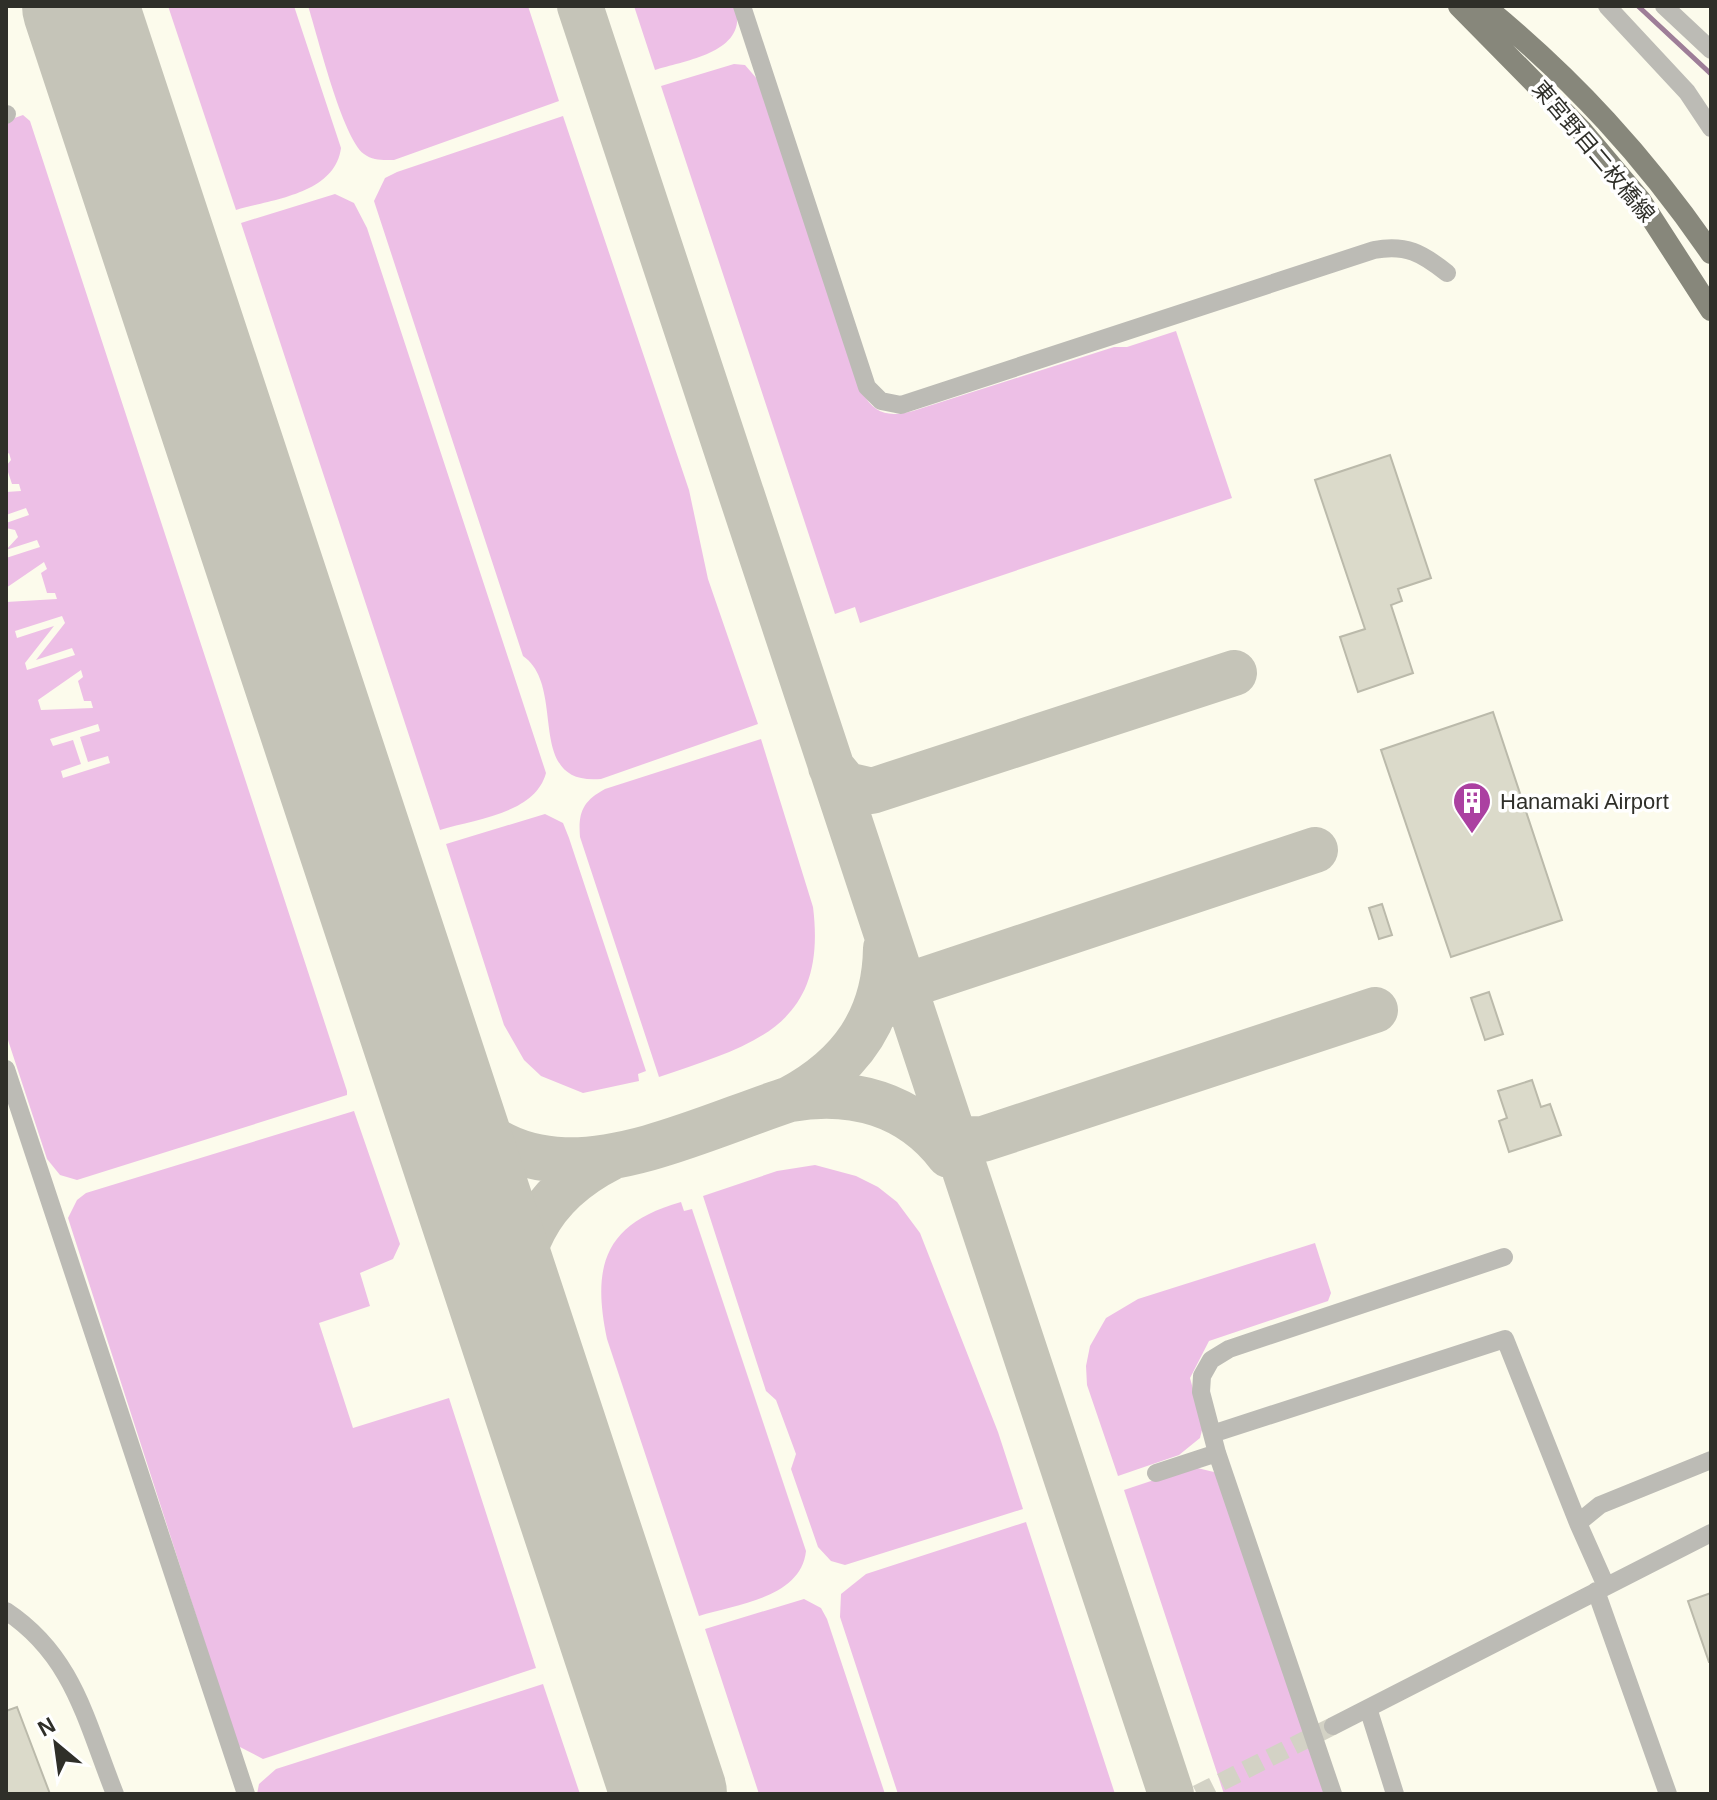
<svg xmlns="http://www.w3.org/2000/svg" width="1717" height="1800" font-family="Arial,'Noto Sans JP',sans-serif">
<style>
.green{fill:#edbfe6;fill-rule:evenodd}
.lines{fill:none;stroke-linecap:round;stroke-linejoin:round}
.stream{stroke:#9e7e98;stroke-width:5}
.taxiway{stroke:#c5c4b8;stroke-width:46}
.runway{stroke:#c5c4b8;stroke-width:116}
.building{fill:#dbdaca;stroke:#bbbaab;stroke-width:2}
.minor-tunnel{stroke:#d3d2c5;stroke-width:18;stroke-dasharray:18 9;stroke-linecap:butt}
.minor{stroke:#bcbbb5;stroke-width:18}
.major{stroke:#87877b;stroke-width:22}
.labels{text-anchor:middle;stroke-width:7;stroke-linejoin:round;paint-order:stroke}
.street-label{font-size:22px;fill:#2f2f29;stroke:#fff}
.poi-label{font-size:22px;fill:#2f2f29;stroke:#fff;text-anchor:start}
</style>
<rect width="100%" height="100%" fill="#fcfbec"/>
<path class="green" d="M168 6H294L341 148C335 194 273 199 236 210Z
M308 6H528L559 101 394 160C383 160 373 161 364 154 342 137 318 37 308 6Z
M634 6H735C750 52 686 60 655 70Z
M734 64 745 65 758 80 862 392C875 415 889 417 913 411L1114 347H1127L1176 331 1232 498 860 623 855 607 835 614 661 86Z
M23 115 30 121 347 1091V1095L77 1180 60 1175 47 1159 6 1034V602L57 599 55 593H47L41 573 47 569 44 562 6 588V558L40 547 37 540 6 550 18 537 15 530 6 528V523L29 515 26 508 6 515V492L21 491 19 484H12L6 466 11 460 9 453 6 455V121ZM62 616 65 623 36 660 72 648 75 655 27 670 25 663 54 626 17 638 15 631ZM81 670 83 677 78 681 84 701H91L93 708 41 710 38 700ZM98 724 100 731 80 737 88 762 108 756 110 763 63 778 61 771 81 764 73 740 53 746 50 739Z
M563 116 689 490 708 579 758 724 601 779C523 786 568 687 523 656L374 201 385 178 397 172Z
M335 194 354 203 367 228 546 773C535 814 475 819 440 830L241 223Z
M761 739 813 907C828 1027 753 1045 659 1077L580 837C578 812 583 801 605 789Z
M545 814 563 823 569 838 646 1071 638 1074 639 1081 583 1093 541 1076 524 1060 504 1025 446 844Z
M354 1111 400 1244 393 1259 360 1273 370 1306 319 1323 353 1428 449 1398 536 1668 263 1759 238 1746 68 1218 77 1200 86 1193Z
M815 1165 856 1176 878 1187 897 1202 920 1233 998 1432 1023 1509 845 1565 831 1561 818 1547 791 1469 796 1454 776 1400 766 1391 703 1196 777 1171Z
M681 1202 684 1211 692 1209 806 1551C801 1598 737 1604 699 1616L607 1339C592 1267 603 1224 681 1202Z
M1315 1243 1331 1293 1328 1301 1209 1341 1190 1378 1203 1426 1200 1438 1179 1455 1118 1476 1087 1385 1086 1366 1090 1346 1106 1318 1138 1299Z
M1193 1467 1214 1472 1221 1481 1325 1794H1224L1124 1490Z
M1026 1522 1115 1794H898L840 1617 841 1594 866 1574Z
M804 1599 821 1608 827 1619 885 1794H759L705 1629Z
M543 1684 580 1794H257L259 1784 276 1769Z"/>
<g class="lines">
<path class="stream" d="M1638 6 1711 74"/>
<path class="taxiway" d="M580 6 1171 1794
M831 767 846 785 872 791 1234 673
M881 1007 903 987 1315 850
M427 1062C510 1228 658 1143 790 1099 851 1066 885 1019 886 948
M790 1099C852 1088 910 1104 949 1155
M929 1131 947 1140 983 1139 1375 1010
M516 1332C511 1252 537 1195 610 1158"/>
<path class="runway" d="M80 6 669 1794"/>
</g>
<path class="building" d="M1390 455 1431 578 1398 589 1402 601 1391 605 1413 673 1358 692 1340 637 1365 629 1315 480Z
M1493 712 1562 920 1451 957 1381 750Z
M1382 904 1392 935 1379 939 1369 908Z
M1489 992 1503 1034 1485 1040 1471 998Z
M1532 1080 1541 1107 1550 1104 1561 1135 1509 1152 1499 1121 1507 1118 1498 1091Z
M1711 1593V1662H1709L1688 1601Z
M17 1707 50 1794H6V1711Z"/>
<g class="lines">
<path class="minor-tunnel" d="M1197 1794 1333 1726"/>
<path class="minor" d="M742 6 867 387 881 401 901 405 1374 250C1406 244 1422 253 1447 273
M1607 6 1687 92 1711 128
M1664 6 1711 50
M6 115 7 114
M6 1069 246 1794
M1212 1434 1505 1339 1578 1523 1600 1505 1711 1460
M1156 1473 1217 1453
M1578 1523 1606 1586
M1596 1591 1668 1794
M6 1611C74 1656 86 1722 115 1794
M1368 1708 1395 1794
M1333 1726 1711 1533
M1333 1794 1217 1453 1201 1392 1202 1376 1211 1360 1229 1349 1504 1257"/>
<path class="major" d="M1459 6 1582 131 1640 200 1711 310
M1484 6C1573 79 1645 157 1711 253"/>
</g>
<defs>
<g id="building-pin" transform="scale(2)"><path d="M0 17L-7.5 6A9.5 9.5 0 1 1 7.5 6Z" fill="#ab40a1" stroke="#fff"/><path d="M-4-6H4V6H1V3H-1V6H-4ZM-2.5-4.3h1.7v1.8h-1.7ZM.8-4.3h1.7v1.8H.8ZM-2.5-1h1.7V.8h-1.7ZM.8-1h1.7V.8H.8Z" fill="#fff"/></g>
</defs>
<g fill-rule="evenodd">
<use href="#building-pin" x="1472" y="801"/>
</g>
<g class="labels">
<g class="street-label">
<text transform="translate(1594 151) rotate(50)" y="8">東宮野目二枚橋線</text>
</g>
<g class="poi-label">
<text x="1500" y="809">Hanamaki Airport</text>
</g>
</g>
<rect width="1717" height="1800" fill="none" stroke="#2f2f29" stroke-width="16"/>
<g transform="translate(56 1744) rotate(331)" stroke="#ffffff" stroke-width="6" paint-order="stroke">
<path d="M0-6L14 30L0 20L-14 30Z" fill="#2f2f29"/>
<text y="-12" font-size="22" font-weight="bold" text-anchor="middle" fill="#2f2f29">N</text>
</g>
</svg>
